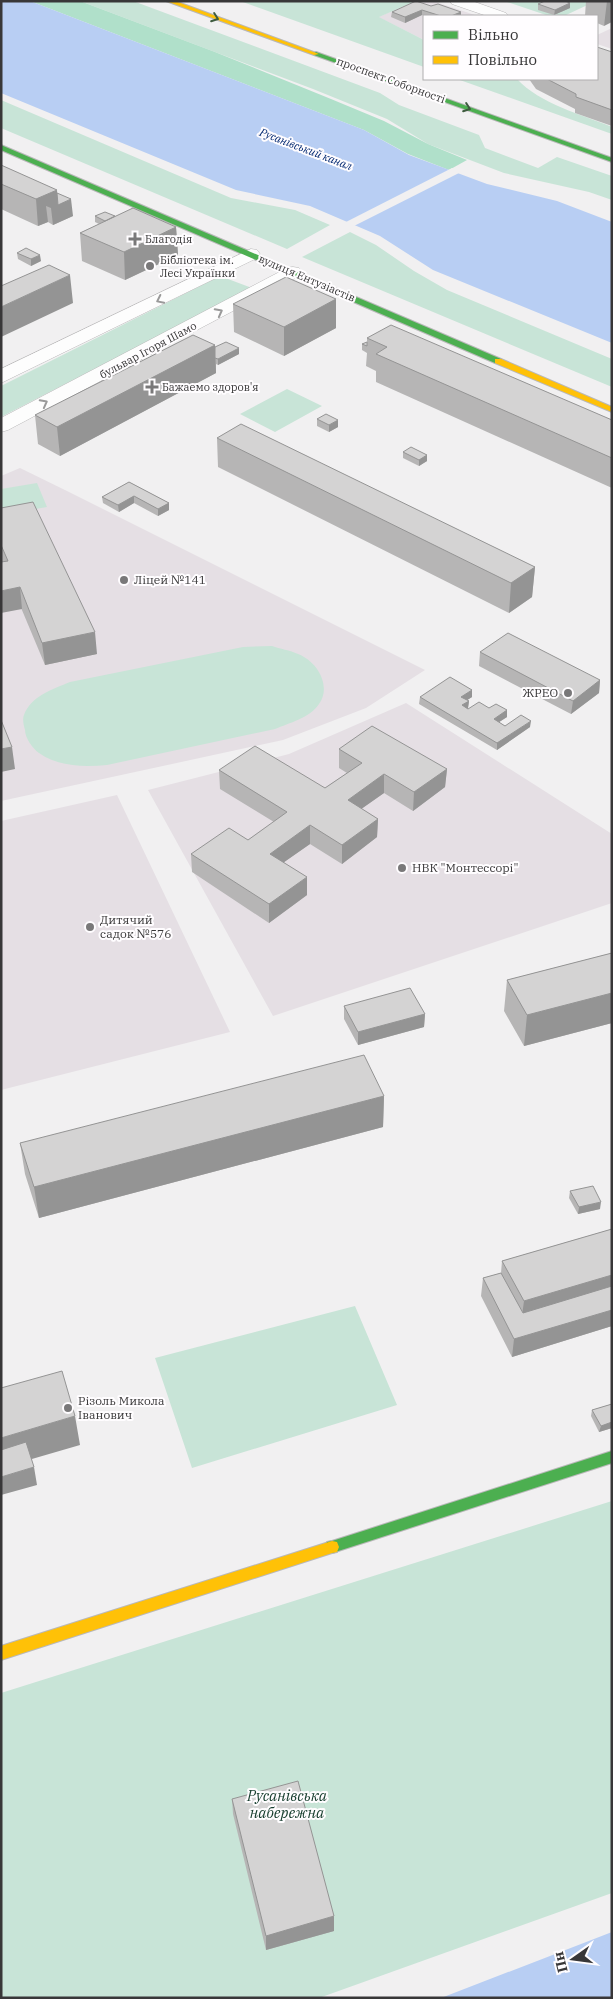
<svg xmlns="http://www.w3.org/2000/svg" width="613" height="1999" font-family="'IBM Plex Serif',serif">
<style>
.built{fill:#e5dfe4}
.green{fill:#c8e4d7}
.forest{fill:#b0e0ca}
.water{fill:#b8cef3}
.pier{fill:#f1f0f1}
.lines{fill:none;stroke-linecap:round;stroke-linejoin:round}
.street-casing{stroke:#b9b8b9;stroke-width:1}
.fast-casing{stroke:#b9b8b9;stroke-width:2}
.slow-casing{stroke:#b9b8b9;stroke-width:2}
.street{fill:#fdfdfd;fill-rule:evenodd}
.fast{fill:#4caf50;fill-rule:evenodd}
.slow{fill:#ffc107;fill-rule:evenodd}
.wall{fill:#b6b5b5}
.shaded-wall{fill:#949494}
.building{fill:#d4d3d3;stroke:#949494}
.oneway{stroke:#3e5b3f}
.oneway2{stroke:#9a9a9a}
.poi-dot{fill:#797879;stroke:#fffdff;stroke-width:2}
.labels{text-anchor:middle;stroke-width:4;stroke-linejoin:round;paint-order:stroke}
.far-street-label{font-size:11px;fill:#383738;stroke:#fffdff}
.far-water-label{font-size:11px;font-style:italic;fill:#002770;stroke:#fffdff}
.far-poi-label{font-size:11px;fill:#383738;stroke:#fffdff;text-anchor:start}
.poi-label{font-size:12px;fill:#383738;stroke:#fffdff;text-anchor:start}
.near-park-label{font-size:15px;font-style:italic;fill:#163d2d;stroke:#fffdff}
</style>
<rect width="100%" height="100%" fill="#f1f0f1"/>
<path class="built" d="M416 1H433L478 16H424V40L378 17Z
M612 28V49L597 44V35Z
M20 468 67 491 425 670 366 708 283 740 1 801V476Z
M406 703 612 834V903L273 1016 148 790 289 754Z
M117 795 230 1032 1 1090V821Z"/>
<path class="green" d="M80 1H133L380 93 399 105 479 135 485 148 538 168 557 157 612 176V200L589 192 504 173 428 144 387 119 313 89Z
M240 1H416L379 17 424 40V67Z
M504 1H596L564 16H549Z
M457 79H517C540 104 581 114 612 127V134Z
M1 100 231 198 295 210 330 225 287 249 1 128Z
M350 232 376 245 414 271 447 290 612 359V387L302 257Z
M220 276 252 288 1 417V386Z
M287 389 322 406 275 432 240 414Z
M37 483 47 507 1 515V489Z
M272 646C280 649 290 650 298 654 317 661 332 686 319 704 310 718 289 723 275 729L107 765C84 767 59 767 39 753 33 749 25 738 25 730 24 726 22 719 24 715 31 696 53 689 70 682L243 647Z
M355 1306 397 1405 192 1468 155 1358Z
M612 1501V1893L319 1998H1V1693Z"/>
<path class="forest" d="M30 1H80L215 52 331 99 384 121 428 144 467 160 449 170 408 154 364 130Z"/>
<path class="water" d="M1 1H30L364 130 409 155 487 184 557 201 612 222V343L433 270 380 236 310 206 236 190 1 93Z
M612 1932V1998H441Z"/>
<path class="pier" d="M452 168 461 172 352 227 344 223Z"/>
<g class="lines">
<g class="street-casing">
<path id="street" d="M450 1H472L506 13 508 16H487L452 4Z
M251 249 257 250 260 254 257 258 1 383V369Z
M293 267 299 268 302 272 299 276 8 430 1 432V418L287 268Z"/>
</g>
<g class="fast-casing">
<path id="fast" d="M316 52 612 158V162L314 55V53Z
M1 145 501 359 502 361 495 363 1 150Z
M612 1451V1463L332 1553 327 1552 325 1547 327 1542 332 1541Z"/>
</g>
<g class="slow-casing">
<path id="slow" d="M166 1H175L319 54 314 55Z
M495 359H501L612 407V412L495 363Z
M332 1541 337 1542 339 1547 337 1552 332 1553 1 1660V1646Z"/>
</g>
<use href="#street" class="street"/>
<use href="#fast" class="fast"/>
<use href="#slow" class="slow"/>
</g>
<path class="wall" d="M586 1H612L604 26 597 23V16H585Z
M570 3V8L554 15 538 10V4Z
M431 6 461 12V16H425L422 15 405 23 391 17 392 12Z
M612 52V126L575 113V109L536 89 529 79H597Z
M1 165 57 193 73 216 53 225 48 222 38 226 1 209Z
M95 216H115L176 227 178 255 125 280 82 261 80 233 99 224 95 222Z
M17 253 41 261 31 266 18 259Z
M336 299V328L284 356 234 332 233 304Z
M367 338 612 420V488L376 382V371L366 366 367 353 362 350V344L367 342Z
M215 345V347L239 354 218 365 216 364V373L60 456 38 444 35 415Z
M317 419 338 427 329 432 317 426Z
M217 438 535 567 532 597 509 613 218 467Z
M403 452 427 455V461L419 466 403 458Z
M129 482 169 503V510L158 516 134 503 119 512 103 503 102 497Z
M1 508 97 654 45 665 1 560Z
M480 652 600 680 599 693 571 714 479 666Z
M472 690V697L467 700 469 701 468 708 467 709 489 708 507 710V717L499 722 505 726 530 727 497 750 419 704 420 697Z
M339 749 447 769 445 787 413 811 384 793 361 809 378 819 377 837 342 864 310 844 284 862 307 895 269 923 192 872 191 854 248 840 274 822 220 789 219 770 325 788 347 773 339 768Z
M612 953V1023L524 1046 504 1011 507 980Z
M344 1006 425 1014 424 1027 358 1045 344 1019Z
M384 1096 383 1127 39 1218 25 1174 20 1143Z
M570 1191 600 1209 578 1214 569 1198Z
M612 1229V1326L512 1357 481 1296 483 1278 501 1273 502 1261Z
M612 1404V1428L599 1432 591 1416 592 1410Z
M232 1799 334 1931 266 1950 233 1814Z"/>
<path class="shaded-wall" d="M607 1H612V22L604 26Z
M570 3V8L554 15 555 10Z
M422 10V15L405 23V17Z
M461 12V16H451Z
M57 190 58 205 71 199 73 216 53 225 51 208 46 206 48 222 38 226 36 199Z
M176 227 178 255 125 280 124 252Z
M40 255 41 261 31 266V259Z
M70 275 73 303 1 337V307Z
M336 299V328L284 356V327Z
M215 345 216 373 60 456 57 427Z
M239 348V354L218 365V359Z
M338 420V427L329 432V425Z
M427 455V461L419 466V460Z
M134 496V503L119 512 118 505Z
M169 503V510L158 516V509Z
M535 567 532 597 509 613 511 583Z
M20 587 22 609 1 613V591Z
M95 632 97 654 45 665 42 643Z
M600 680 599 693 571 714 573 701Z
M472 690V697L461 704V697Z
M469 701 468 708 461 712 462 705Z
M507 710V717L493 726 494 719Z
M531 721 530 727 497 750V743Z
M12 747 15 769 1 772V749Z
M447 769 445 787 413 811 414 792Z
M384 774V793L347 819 348 800Z
M378 819 377 837 342 864V845Z
M310 825V844L270 872V854Z
M307 877V895L269 923V904Z
M612 993V1023L524 1046 527 1015Z
M425 1014 424 1027 358 1045V1032Z
M384 1096 383 1127 39 1218 34 1187Z
M601 1202 600 1209 578 1214 579 1207Z
M612 1275V1303L520 1331 524 1301Z
M612 1310V1326L512 1357 514 1339Z
M75 1416 80 1445 1 1468V1438Z
M612 1422V1428L599 1432 601 1426Z
M34 1467 37 1485 1 1495V1477Z
M334 1916V1931L266 1950V1936Z"/>
<path class="building" d="M416 1 431 6 438 4 461 12 451 16H441L422 10 405 17 392 12Z
M545 1H565L570 3 555 10 538 4Z
M597 47 612 52V110L576 97V94L547 79H597Z
M1 165 57 190 36 199 1 184Z
M57 193 71 199 58 205Z
M133 208 176 227 124 252 80 233Z
M105 212 115 216 105 221 95 216Z
M26 248 40 255 31 259 17 253Z
M49 265 70 275 1 307V286Z
M286 277 336 299 284 327 233 304Z
M391 325 612 420V458L376 354 387 347 367 338Z
M193 335 215 345 57 427 35 415Z
M226 342 239 348 218 359 215 358V347Z
M367 342V346L362 344Z
M326 414 338 420 329 425 317 419Z
M241 424 535 567 511 583 217 438Z
M411 447 427 455 419 460 403 452Z
M129 482 169 503 158 509 134 496 118 505 102 497Z
M33 502 95 632 42 643 20 587 1 591V562L8 561 1 545V508Z
M508 633 600 680 573 701 480 652Z
M450 677 472 690 461 697 469 701 462 705 468 709 479 702 489 708 496 704 507 710 494 719 505 726 521 715 531 721 497 743 420 697Z
M1 720 12 747 1 749Z
M372 726 447 769 414 792 384 774 348 800 378 819 342 845 310 825 270 854 307 877 269 904 191 854 229 828 248 840 287 812 219 770 255 746 325 788 362 763 339 749Z
M612 953V993L527 1015 507 980Z
M410 988 425 1014 358 1032 344 1006Z
M364 1055 384 1096 34 1187 20 1143Z
M593 1186 601 1202 579 1207 570 1191Z
M612 1229V1275L524 1301 502 1261Z
M501 1273 523 1313 612 1286V1310L514 1339 483 1278Z
M62 1371 75 1416 1 1438V1388Z
M612 1404V1422L601 1426 592 1410Z
M26 1442 34 1467 1 1477V1450Z
M298 1781 334 1916 266 1936 232 1799Z"/>
<defs><path id="oneway-chevron" d="M-2-3.5L2.5 0L-2 3.5" fill="none" stroke-width="1.6" stroke-linecap="round" stroke-linejoin="round" transform="scale(1.25)"/></defs>
<g class="oneway">
<use href="#oneway-chevron" transform="translate(215 18) rotate(20)"/>
<use href="#oneway-chevron" transform="translate(467 108) rotate(20)"/>
</g>
<g class="oneway2">
<use href="#oneway-chevron" transform="translate(160 300) rotate(154)"/>
<use href="#oneway-chevron" transform="translate(219 312) rotate(-28)"/>
<use href="#oneway-chevron" transform="translate(44 403) rotate(-28)"/>
</g>
<g class="poi-dot">
<path d="M132.5 231.5h5v5h5v5h-5v5h-5v-5h-5v-5h5z"/>
<circle cx="150" cy="266" r="5"/>
<path d="M149.5 379.5h5v5h5v5h-5v5h-5v-5h-5v-5h5z"/>
<circle cx="124" cy="580" r="5"/>
<circle cx="568" cy="693" r="5"/>
<circle cx="402" cy="868" r="5"/>
<circle cx="90" cy="927" r="5"/>
<circle cx="68" cy="1408" r="5"/>
</g>
<g class="labels">
<g class="far-street-label">
<text transform="translate(391 80) rotate(20)" y="4">проспект Соборності</text>
<text transform="translate(307 278) rotate(23)" y="4">вулиця Ентузіастів</text>
<text transform="translate(148 350) rotate(-28)" y="4">бульвар Ігоря Шамо</text>
</g>
<g class="far-water-label">
<text transform="translate(306 149) rotate(21)" y="4">Русанівський канал</text>
</g>
<g class="far-poi-label">
<text x="145" y="243">Благодія</text>
<text x="160" y="264">Бібліотека ім.<tspan x="160" dy="13">Лесі Українки</tspan></text>
<text x="162" y="391">Бажаемо здоров'я</text>
</g>
<g class="poi-label">
<text x="134" y="584">Ліцей №141</text>
<text x="558" y="697" text-anchor="end">ЖРЕО</text>
<text x="412" y="872">НВК "Монтессорі"</text>
<text x="100" y="924">Дитячий<tspan x="100" dy="14">садок №576</tspan></text>
<text x="78" y="1405">Різоль Микола<tspan x="78" dy="14">Іванович</tspan></text>
</g>
<g class="near-park-label">
<text x="287" y="1801">Русанівська<tspan x="287" dy="17">набережна</tspan></text>
</g>
</g>
<rect width="613" height="1999" fill="none" stroke="#383738" stroke-width="5"/>
<rect x="423" y="15" width="175" height="65" fill="#fffdff" stroke="#afaeaf"/>
<rect x="433" y="31" width="25" height="8" fill="#4caf50" stroke="#afaeaf"/>
<text x="468" y="40" font-size="15" fill="#383738">Вільно</text>
<rect x="433" y="56" width="25" height="8" fill="#ffc107" stroke="#afaeaf"/>
<text x="468" y="65" font-size="15" fill="#383738">Повільно</text>
<g transform="translate(573 1959) rotate(256)" stroke="#fffdff" stroke-width="4" paint-order="stroke">
<path d="M0-4L9 19L0 12L-9 19Z" fill="#383738"/>
<text y="-8" font-size="14" font-weight="bold" text-anchor="middle" fill="#383738">Пн</text>
</g>
</svg>
